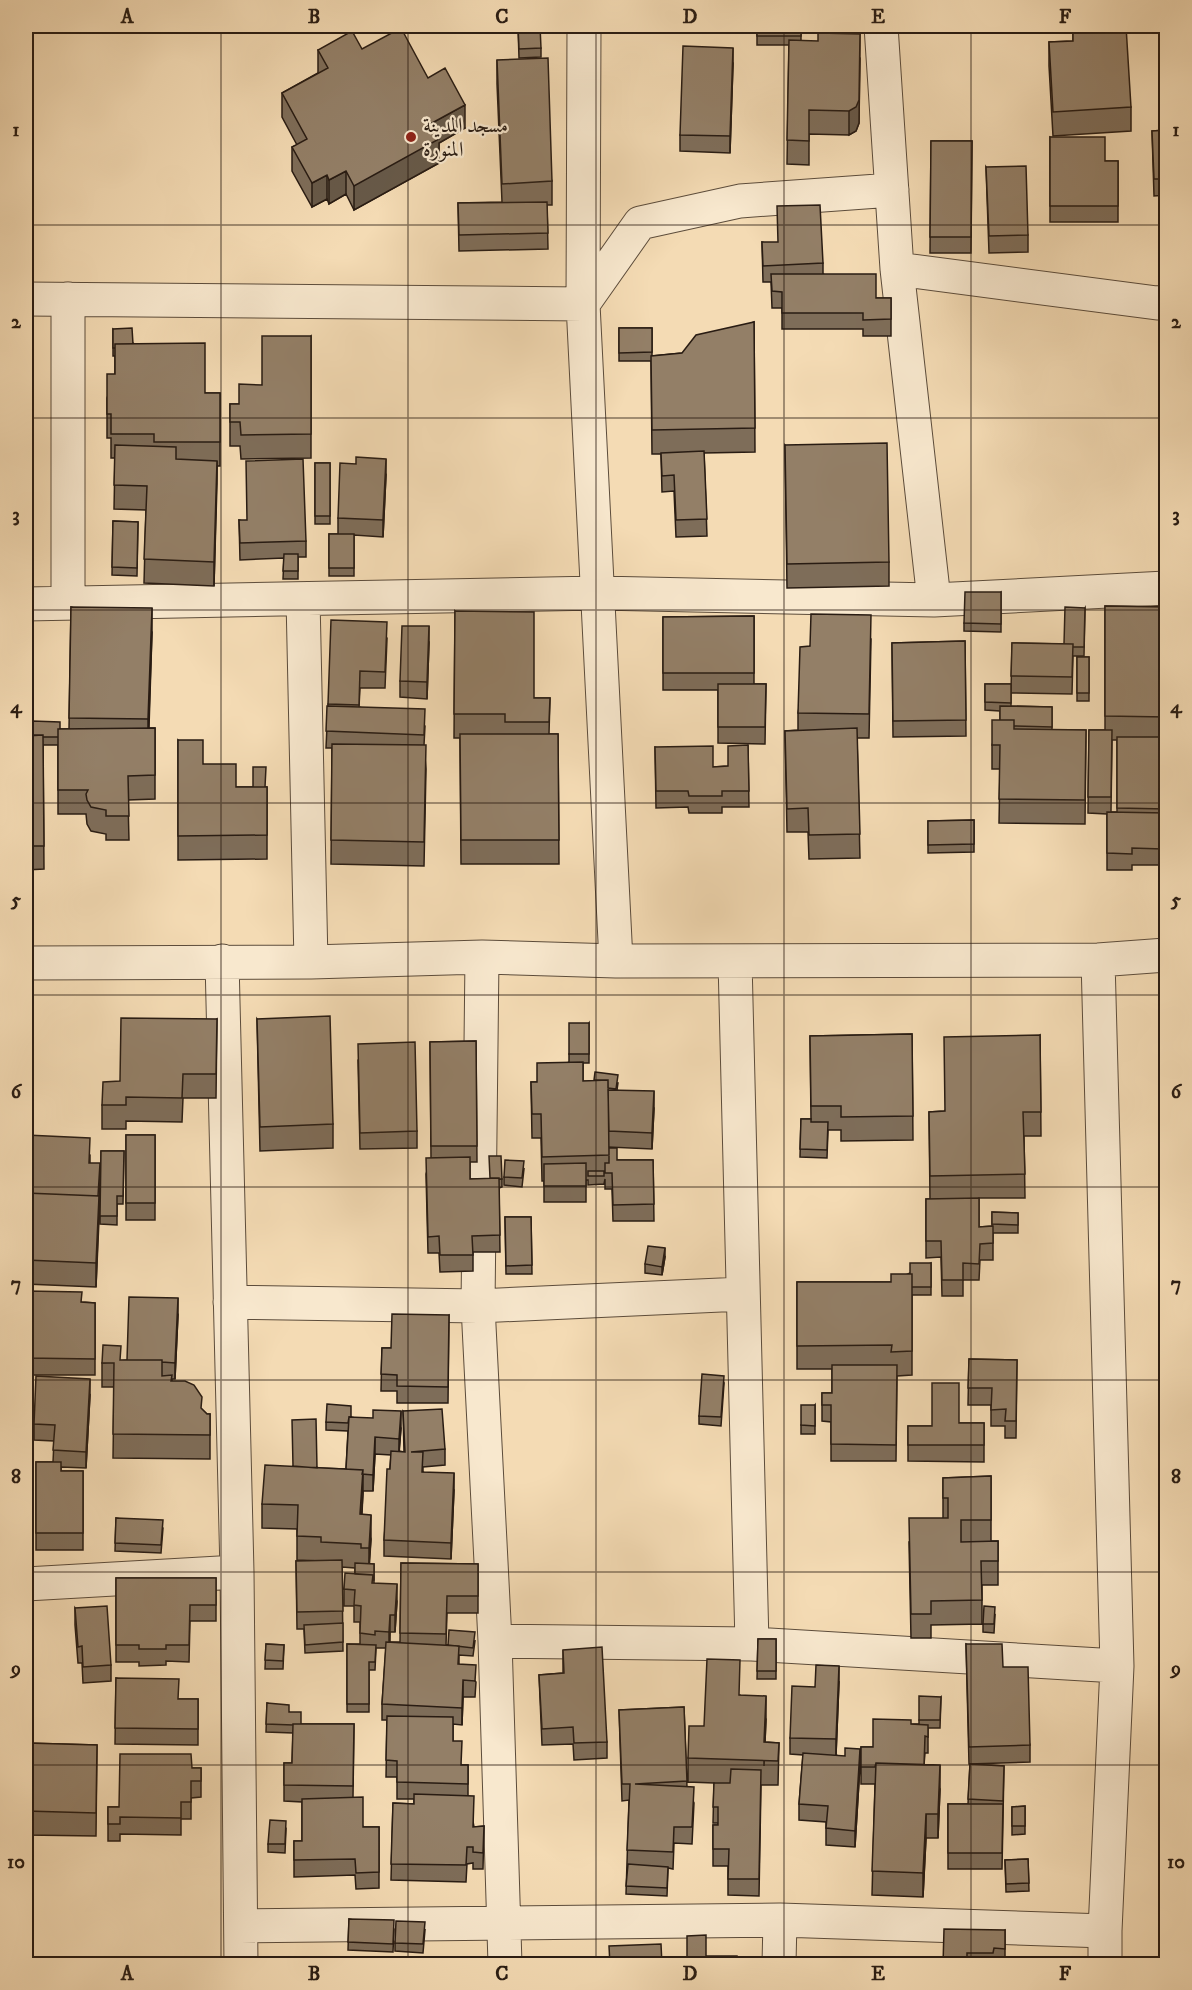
<svg xmlns="http://www.w3.org/2000/svg" width="1192" height="1990" font-family="'IM FELL DW Pica',Amiri,serif">
<style>
.lines{fill:none;stroke-linecap:round;stroke-linejoin:round}
.minor-casing{stroke:#5c4c3b;stroke-width:35}
.minor{stroke:#f8e8ce;stroke-width:33}
.wall{fill:#7e6d59;stroke:#291c13;stroke-width:1.5;fill-rule:evenodd}
.shaded-wall{fill:#675948;stroke:#291c13;stroke-width:1.5}
.building{fill:#937f67;stroke:#291c13;stroke-width:1.5}
.grid{fill:none;stroke:#291c13;stroke-width:1.5;stroke-opacity:0.55}
.poi-dot{fill:#8f2418;stroke:#f8e8ce;stroke-width:2}
.labels{text-anchor:middle;stroke-width:4.5;stroke-linejoin:round;paint-order:stroke}
.poi-label{font-size:21px;fill:#291c13;stroke:#f8e8ce;text-anchor:start}
.neatline{fill:none;stroke:#291c13;stroke-width:2}
.grid-label{font-size:20px;text-anchor:middle;font-weight:bold;fill:#291c13}
</style>
<rect width="100%" height="100%" fill="#f4dbb4"/>
<filter id="stains"><feTurbulence type="fractalNoise" baseFrequency=".00333" numOctaves="4"/><feColorMatrix values="0 0 0 0 .2 0 0 0 0 .09 0 0 0 0 .02 0 0 0 .5 -.17"/></filter>
<radialGradient id="worn" r=".72"><stop offset=".6" stop-color="#630" stop-opacity="0"/><stop offset="1" stop-color="#630" stop-opacity=".3"/></radialGradient>
<g class="lines">
<g class="minor-casing">
<path id="minor" d="M584 26 583 304 616 961
M881 26 897 269 934 600
M897 269 1157 303 1166 302
M26 299 583 304 640 223 740 201 892 190
M68 299V603
M303 599 311 962
M26 604 598 593 934 600 1166 588
M482 957 478 1306 495 1641 505 1964
M1098 960 1117 1666 1105 1931V1964
M222 961 237 1572 241 1964
M735 961 752 1644
M26 963 311 962 482 957 616 961 1098 960 1166 955
M230 1302 478 1306 743 1294
M26 1584 237 1572
M495 1641 752 1644 1117 1666
M241 1926 780 1920 1105 1931
M779 1964 780 1920"/>
</g>
<use href="#minor" class="minor"/>
</g>
<path class="wall" d="M518 26 541 48V57L519 58Z
M680 26H730V27Z
M757 26H801V41L860 58 859 123 856 131 849 135 809 134V165L787 164 789 45H757Z
M1073 26 1131 107V131L1053 136 1049 66V42L1073 41Z
M1160 26H1167V125H1164Z
M362 49 428 78 465 128 439 143V163L354 210 346 194 329 204 327 199 312 207 292 171V147L297 145 282 117V93L318 73V50Z
M497 60 552 181V205H547L548 249 459 251 458 203 502 202 497 84Z
M733 64 730 153 680 151V135Z
M1167 130V195L1154 196 1152 131Z
M1050 137 1105 161H1118V222H1050Z
M931 141H972L971 253H930Z
M986 167 1028 235V252L989 253Z
M762 242 823 263V274L876 298H891V336H863V329H782V308H772L771 282H763Z
M754 322 755 452 704 453 707 536 676 537 674 491 662 492 661 454H652L651 361H619V328H652V356L682 353Z
M113 329 205 393H220V466H217L214 586 144 583 146 510 114 509 115 458H111V438H107V398L115 374V356H113Z
M311 336V458L241 459 240 446H230V404H239L262 385Z
M785 445 889 562V586L787 588Z
M315 463H330V524H315Z
M386 475 383 537 354 535V576H329V534H338V518Z
M239 520 306 541V557H298V579H283L284 558 240 560Z
M113 521 138 522 137 576 112 575Z
M1001 592V632L964 631V623Z
M1105 606 1167 607V858L1163 857V865H1132V870H1107V814L1088 813 1089 730H1105ZM1112 740H1117V812H1111Z
M71 607 152 632 149 728H155V799L128 800 129 840H106V834L91 831 87 824 86 814H58V745H43L44 869 26 870V613L29 637 27 735H31L60 729H69Z
M1085 608 1084 656H1073L1072 694 1011 693 1012 643 1064 644Z
M455 611 534 698H550L549 734H558L559 864H461L460 738H454Z
M754 616V684H766L765 744 718 743V690H663V617Z
M387 639 385 688H360L359 707 425 726 424 745 426 769 424 866 331 864 332 748H326L328 704Z
M871 639 869 738H857L860 858 809 859 808 832H787L785 731 798 730V713L810 646Z
M965 641 966 736 893 737 892 643Z
M429 643 427 699 400 697V681Z
M1077 657H1089V701H1077Z
M985 684H1011V706L1052 707V730H1086L1085 824 999 823 1000 769H992V745L1000 720V711L985 710Z
M178 740 203 764 236 787H267V859L178 860Z
M748 745 749 807H722V813H689L688 807 656 808 655 747 713 767 728 766Z
M974 820V852L928 853V821Z
M217 1019 216 1098H183L182 1122 126 1121V1129H102V1105L120 1081Z
M257 1019 333 1124V1148L260 1151Z
M589 1023V1063H583V1081L618 1083 617 1090 654 1108 652 1149 609 1147 617 1160H653L654 1221H613L612 1189H605V1179L604 1184 588 1185V1180H586V1202H544V1181H542L541 1138H532L531 1082H537L569 1062V1054Z
M912 1034 913 1140 841 1141V1130H828L827 1158 800 1157 801 1119H811L810 1036Z
M1040 1035 1041 1136H1024L1025 1198H979V1227L992 1226V1212L1018 1213V1233H993V1260H980L979 1280H963V1296H942L941 1257 926 1258V1199H930L929 1112 944 1111Z
M476 1041 477 1162H470V1179H502V1187L499 1188 500 1252H473V1271L440 1272 439 1253H428L426 1174 431 1158 430 1042Z
M358 1061 417 1131V1148L360 1149Z
M26 1135 90 1155V1163L100 1180 96 1287 26 1284Z
M126 1135H155V1220H126Z
M101 1151H124L123 1204H117V1225L100 1224Z
M524 1169 522 1187 504 1185V1177Z
M505 1217H531L532 1274H506Z
M665 1257 662 1275 645 1273V1264Z
M931 1263V1295H912V1375L897 1376 896 1461H831V1422L822 1421V1393H832V1369H797V1282H891Z
M26 1291 82 1302 95 1303V1375H26Z
M178 1315 175 1379H172V1381L207 1414H210V1459L113 1458 114 1387H102V1363L127 1360Z
M449 1315 448 1403H397V1391H381L382 1348H391Z
M969 1359 1017 1360 1016 1438H1005V1426H991V1405H968Z
M724 1384 721 1426 699 1424V1416Z
M90 1395 86 1468 61 1467V1471H83V1550H36V1462H53L54 1441 34 1440V1424Z
M815 1405V1434H801V1425Z
M403 1411 445 1449V1465L423 1467V1472L454 1490 451 1559 384 1556V1540L391 1455 375 1454 373 1491H363L362 1514 371 1539 369 1564H374V1583L397 1601 395 1632H390V1642H400L401 1563 478 1564V1613H447L446 1645 475 1641 473 1656 459 1655V1664L476 1682 475 1697H463L462 1725 453 1724V1741L461 1765H468V1795L474 1827 484 1826 483 1869H473V1863L467 1864 466 1882 391 1880 393 1803 414 1804V1799H397V1777H386L387 1720H382V1704L386 1648H376L375 1670H369V1712H347V1644H360V1622H354V1606H344V1589L355 1574V1568L342 1567 343 1651 305 1653 304 1629H297L296 1561H321L297 1560V1529L262 1528V1504L317 1468 346 1469 348 1431 326 1430V1422L351 1417 401 1428 399 1451 404 1452Z
M959 1423H984V1462L908 1461V1426H932Z
M991 1476V1541H998V1585H982V1624L931 1625V1638H911L909 1542 943 1518V1478Z
M116 1518 163 1528 161 1553 115 1551Z
M116 1578H216V1621H190L189 1662 166 1661V1665L139 1666V1662H116Z
M75 1608 111 1665V1681L83 1683 82 1663H78L75 1625Z
M995 1615 994 1633 983 1632V1624Z
M758 1639H776V1679H757Z
M266 1644 284 1645 283 1669H265Z
M966 1644 1003 1667 1030 1745V1762L969 1764Z
M563 1650 607 1742V1758L574 1760 573 1744 542 1745 539 1675 563 1673Z
M116 1678 178 1699H198V1745L115 1744Z
M839 1682 836 1755 860 1765 855 1847 826 1845V1822L799 1820V1804L803 1755 790 1754V1738L815 1687Z
M740 1695 766 1719 765 1742 779 1743 778 1785H761L759 1896 728 1895V1866H713V1825H718V1823H713L714 1783 688 1782V1758L704 1726Z
M941 1697 940 1728H928V1753H925L924 1765 940 1789 938 1838H926L923 1897 872 1895 875 1784H861V1747H873L911 1724H919V1720Z
M267 1703 289 1712 301 1724H354L353 1797 363 1827H379V1888L356 1889 355 1875 294 1877V1841H302V1802L284 1801V1763H292L293 1733 266 1732Z
M684 1707 687 1787 694 1803 692 1844 674 1843 673 1869 668 1868 667 1896 626 1894 629 1800 622 1801 619 1710Z
M26 1743 97 1745 96 1836 26 1835Z
M970 1764 1004 1766 1002 1869H948V1804H968Z
M192 1768H201V1797L191 1798V1819H181V1835L120 1834V1841H108V1807H119Z
M1025 1806V1834L1012 1835V1807Z
M286 1829 285 1853 268 1852V1844Z
M1028 1859 1029 1891 1006 1892 1005 1860Z
M349 1919 394 1929 393 1952 348 1950Z
M425 1930 423 1953 395 1951V1943Z
M1005 1930V1965H943Z"/>
<path class="shaded-wall" d="M860 34 859 123 856 131 849 135V111Z
M733 48V64L730 153V136Z
M465 105V128L439 143V163L354 210V186L430 124Z
M346 171V194L329 204V180Z
M327 175V199L312 207V183Z
M386 459V475L383 537V520Z
M217 461V484L214 586V562Z
M152 608V632L148 743V719Z
M29 613V637L27 740V716Z
M429 626V643L427 699V682Z
M654 1091V1108L652 1149V1133Z
M99 1196V1220L96 1287V1263Z
M665 1248V1257L662 1275V1267Z
M178 1298V1315L175 1379V1363Z
M90 1379V1395L86 1468V1452Z
M401 1411V1428L399 1455V1439Z
M375 1437V1454L373 1491V1475Z
M363 1470V1494L360 1538V1514Z
M454 1473V1490L451 1559V1543Z
M371 1515V1539L369 1572V1548Z
M397 1584V1601L395 1632V1615Z
M390 1615V1632L389 1648V1632Z
M839 1666V1682L836 1756V1739Z
M463 1680V1697L462 1725V1708Z
M766 1696V1719L764 1766V1742Z
M860 1749V1765L855 1847V1831Z
M940 1765V1789L938 1838V1814Z
M926 1814V1838L923 1897V1873Z"/>
<path class="building" d="M518 26H540L541 48 519 49Z
M757 26H801V36H757Z
M1073 26H1126L1131 107 1053 112 1049 42 1073 41Z
M1160 26H1167V101H1164Z
M401 28 428 78 445 68 465 105 430 124 439 139 354 186 346 171 329 180 327 175 312 183 292 147 307 139 282 93 328 68 318 50 352 31 362 49Z
M818 33 860 34 859 100 856 107 849 111 809 110V141L787 140 789 40 818 41Z
M683 46 733 48 730 136 680 135Z
M548 58 552 181 502 184 497 60Z
M1167 130V179H1154L1152 131Z
M1050 137H1105V161H1118V206H1050Z
M931 141H972L971 237H930Z
M1026 166 1028 235 989 236 986 167Z
M547 202 548 233 459 235 458 203Z
M820 205 823 263 763 266 762 242H778L777 206Z
M771 274H876V298H891V319L863 320V313H782V292L772 291Z
M754 322 755 428 652 430 651 356 682 353 696 335Z
M132 328 133 344H115V348H113V329Z
M619 328H652V352L619 353Z
M262 336H311V434L241 435 240 422H230V404H239V384L262 385Z
M205 343V393H220V442H154V434H111V414H107V374H115V344Z
M887 443 889 562 787 564 785 445Z
M115 445 176 447V459L217 461 214 562 144 559 147 486 114 485Z
M704 451 707 519 676 520 674 475 662 476 661 453Z
M356 457 386 459 383 520 338 518 340 463 356 464Z
M303 459 306 541 240 543 239 520H247L246 461Z
M315 463H330V516H315Z
M113 521 138 522 137 568 112 567Z
M329 534H354V568H329Z
M284 554H298V571H283Z
M965 592H1001V624L964 623Z
M1105 606 1167 607V717L1105 716Z
M71 607 152 608 148 719 69 718Z
M1065 607 1085 608 1084 647H1073V644H1064Z
M455 611 534 612V698H550L549 722H505V714H454Z
M26 613H29L27 716H26Z
M811 614 871 615 869 714 798 713 800 647 810 646Z
M754 616V673H663V617Z
M331 620 387 622 385 672 360 671 359 705 328 704Z
M402 626H429L427 682 400 681Z
M965 641 966 720 893 721 892 643Z
M1012 643 1073 644 1072 677 1011 676Z
M1077 657H1089V693H1077Z
M718 684H766L765 727H718Z
M985 684H1011V703L985 702Z
M327 706 425 709 424 735 326 731Z
M1000 706 1052 707V727L1014 726V720H1000Z
M992 720H1014V729L1086 730 1085 800 999 799 1000 745H992Z
M32 721 60 722V729H58V737H43V735H31Z
M155 728V775L128 776 129 816H106V810L91 807 87 800 86 794 88 790H58V729Z
M857 728 860 834 809 835 808 808 787 809 785 731Z
M1089 730H1112L1111 797H1088Z
M460 734H558L559 840H461Z
M43 735 44 846H26V736Z
M1117 737H1167V809L1117 808Z
M178 740H203V764H236V787H267V835L178 836Z
M332 744 426 745 424 842 331 840Z
M748 745 749 791H722V796H689L688 791H656L655 747 713 746V767L728 766V746Z
M253 767H266L265 787H253Z
M1107 812 1167 813V841H1163V849L1132 848V854L1107 853Z
M974 820V844L928 845V821Z
M330 1016 333 1124 260 1127 257 1019Z
M121 1018 217 1019 216 1074H183L182 1098 126 1097V1105H102L103 1082 120 1081Z
M569 1023H589V1054H569Z
M912 1034 913 1116 841 1117V1106H811L810 1036Z
M1040 1035 1041 1112H1023L1025 1174 930 1176 929 1112 945 1111 944 1037Z
M476 1041 477 1146H431L430 1042Z
M415 1042 417 1131 360 1133 358 1044Z
M583 1062V1081L608 1080 609 1155 542 1157 541 1114H532L531 1082H537V1063Z
M595 1072 618 1075 616 1089 608 1088V1080H594Z
M608 1090 654 1091 652 1133 609 1131Z
M801 1119H811V1122H828L827 1150 800 1149Z
M26 1135 90 1138 89 1163H100L98 1196 26 1193Z
M126 1135H155V1203H126Z
M609 1148H617V1160H653L654 1204 613 1205 612 1173H605V1163H609Z
M101 1151H124L123 1196H117V1216H100Z
M489 1156H501L502 1179H499V1178H490Z
M470 1157V1179L499 1178 500 1235 472 1236 473 1255H440L439 1236 428 1237 426 1158Z
M505 1160 524 1161 522 1178 504 1177Z
M586 1163V1186H544V1164Z
M588 1171H604V1176H588Z
M26 1193 99 1196 96 1263 26 1260Z
M979 1198V1227L993 1226V1243L980 1244 979 1264 963 1263V1280H942L941 1241H926V1199Z
M992 1212 1018 1213V1225L992 1224Z
M505 1217H531L532 1265 506 1266Z
M648 1246 665 1248 662 1267 645 1264Z
M910 1263H931V1287H912V1274H910Z
M891 1274H912V1351L891 1352 892 1345 797 1346V1282H891Z
M26 1291 82 1292 81 1302 95 1303V1359L26 1358Z
M129 1297 178 1298 175 1363 162 1362V1360H127Z
M392 1314 449 1315 448 1387 397 1386V1375L381 1374 382 1348H391Z
M103 1345 121 1346 120 1360H162V1376L172 1375 171 1381H185L194 1385 202 1397 201 1408 207 1414H210V1435L113 1434 114 1363H102Z
M969 1359 1017 1360 1016 1421H1005L1006 1409 991 1410 992 1388H968Z
M832 1365H897L896 1445 831 1444V1405H822V1393H832Z
M702 1374 724 1376 721 1417 699 1416Z
M36 1376 90 1379 86 1452 53 1450 55 1425 34 1424Z
M932 1383H959V1423H984V1445H908V1426H932Z
M327 1404 351 1406V1417H349L348 1423 326 1422Z
M801 1405H815V1426L801 1425Z
M442 1409 445 1449 411 1452H423L422 1472 454 1473 451 1543 384 1540 387 1469H390L391 1451 405 1452 403 1411Z
M373 1410 401 1411 399 1439 375 1437 373 1475 362 1474 363 1470 346 1469 349 1417 373 1418Z
M316 1419 317 1468 293 1466 292 1420Z
M36 1462H61V1471H83V1533H36Z
M265 1465 363 1470 360 1514 371 1515 369 1548H361V1544L321 1542V1537L297 1536 298 1505 262 1504Z
M991 1476V1520H961V1542L998 1541V1561H981L982 1600 931 1601V1614H911L909 1518H948V1498H943V1478Z
M116 1518 163 1520 161 1545 115 1543Z
M342 1560 343 1611 297 1612 296 1561Z
M355 1563 374 1564V1580H373V1575L355 1574Z
M401 1563 478 1564V1596H447L446 1634 400 1633Z
M345 1573 373 1575 372 1583 397 1584 395 1615H390L389 1632 375 1631V1635L360 1633 361 1606 354 1605 355 1590 344 1589Z
M116 1578H216V1605H190L189 1645H166V1649H139V1645H116Z
M107 1606 111 1665 83 1667 82 1646 78 1647 75 1608Z
M984 1606 995 1607 994 1624H983Z
M343 1623V1642L305 1645 304 1625Z
M449 1630 475 1632 473 1648 448 1645Z
M758 1639H776V1671H757Z
M386 1642 459 1646 458 1664 476 1665 475 1681 463 1680 462 1708 382 1704Z
M266 1644 284 1645 283 1661 265 1660Z
M347 1644 376 1645 375 1662H369V1704H347Z
M966 1644H1002L1003 1667H1028L1030 1745 969 1747Z
M602 1647 607 1742 574 1743 573 1727 542 1729 539 1675 564 1673 563 1650Z
M707 1659 740 1660 739 1695 766 1696 764 1742 779 1743 778 1761 688 1758 689 1726H704Z
M816 1665 839 1666 836 1739 790 1738 792 1686 815 1687Z
M116 1678 179 1679 178 1699H198V1729L115 1728Z
M919 1696 941 1697 940 1720H919Z
M267 1703 289 1705V1712H301V1724H293V1725L266 1724Z
M684 1707 687 1781 635 1784 694 1787 692 1827H674L673 1852 627 1850 630 1784H622L619 1710Z
M387 1716 453 1717V1741H462L461 1765H468V1784L397 1782V1761L386 1760Z
M873 1719 911 1720V1724L928 1725V1737L925 1736 924 1765 876 1763 875 1767H861V1747H873Z
M293 1724H354L353 1786 284 1785V1763H292Z
M26 1743 97 1745 96 1813 26 1811Z
M845 1748 860 1749 855 1831 826 1828 828 1806 799 1804 803 1753 845 1756Z
M120 1754H191L192 1768H201V1781H191V1802H181V1818L120 1817V1824H108V1807H119Z
M876 1763 940 1765 938 1814H926L923 1873 872 1871Z
M970 1764 1004 1766 1003 1801 968 1799Z
M731 1769 761 1770 759 1879H728L729 1849H713V1825H718V1807H713L714 1783H730Z
M414 1794 474 1796 473 1827 484 1826 483 1853 473 1852V1847H467L466 1865 391 1864 393 1803 414 1804Z
M363 1797V1827H379V1872L356 1873 355 1859 294 1860V1841H302V1799Z
M948 1804H1003L1002 1853H948Z
M1025 1806V1826H1012V1807Z
M270 1820 286 1821 285 1844H268Z
M1028 1859 1029 1883 1006 1884 1005 1860Z
M628 1864 668 1867 667 1888 626 1886Z
M349 1919 394 1920 393 1944 348 1942Z
M396 1921 425 1922 423 1944 395 1943Z
M944 1929 1005 1930V1949L994 1948 993 1953H967V1965H943Z
M706 1935V1956H737V1965H689V1959H687V1936Z
M661 1944 662 1965H610L609 1946Z
M411 1959 423 1960V1965H411Z
M771 1959 772 1965H753V1960Z"/>
<path class="grid" d="M221 26V1964M408 26V1964M596 26V1964M784 26V1964M971 26V1964M26 225H1166M26 418H1166M26 610H1166M26 803H1166M26 995H1166M26 1187H1166M26 1380H1166M26 1572H1166M26 1765H1166"/>
<circle class="poi-dot" cx="411" cy="137" r="6"/>
<g class="labels">
<g class="poi-label">
<text x="423" y="132">مسجد المدينة<tspan x="423" dy="24">المنورة</tspan></text>
</g>
</g>
<rect width="1192" height="1990" fill="none" stroke="#f4dbb4" stroke-width="66"/>
<rect x="33" y="33" width="1126" height="1924" class="neatline"/>
<g class="grid-label">
<text x="127" y="23">A</text>
<text x="314" y="23">B</text>
<text x="502" y="23">C</text>
<text x="690" y="23">D</text>
<text x="878" y="23">E</text>
<text x="1065" y="23">F</text>
<text x="16" y="136">1</text>
<text x="1176" y="136">1</text>
<text x="16" y="328">2</text>
<text x="1176" y="328">2</text>
<text x="16" y="521">3</text>
<text x="1176" y="521">3</text>
<text x="16" y="713">4</text>
<text x="1176" y="713">4</text>
<text x="16" y="906">5</text>
<text x="1176" y="906">5</text>
<text x="16" y="1098">6</text>
<text x="1176" y="1098">6</text>
<text x="16" y="1290">7</text>
<text x="1176" y="1290">7</text>
<text x="16" y="1483">8</text>
<text x="1176" y="1483">8</text>
<text x="16" y="1675">9</text>
<text x="1176" y="1675">9</text>
<text x="16" y="1868">10</text>
<text x="1176" y="1868">10</text>
<text x="127" y="1980">A</text>
<text x="314" y="1980">B</text>
<text x="502" y="1980">C</text>
<text x="690" y="1980">D</text>
<text x="878" y="1980">E</text>
<text x="1065" y="1980">F</text>
</g>
<rect width="100%" height="100%" filter="url(#stains)"/>
<rect width="100%" height="100%" fill="url(#worn)"/>
</svg>
